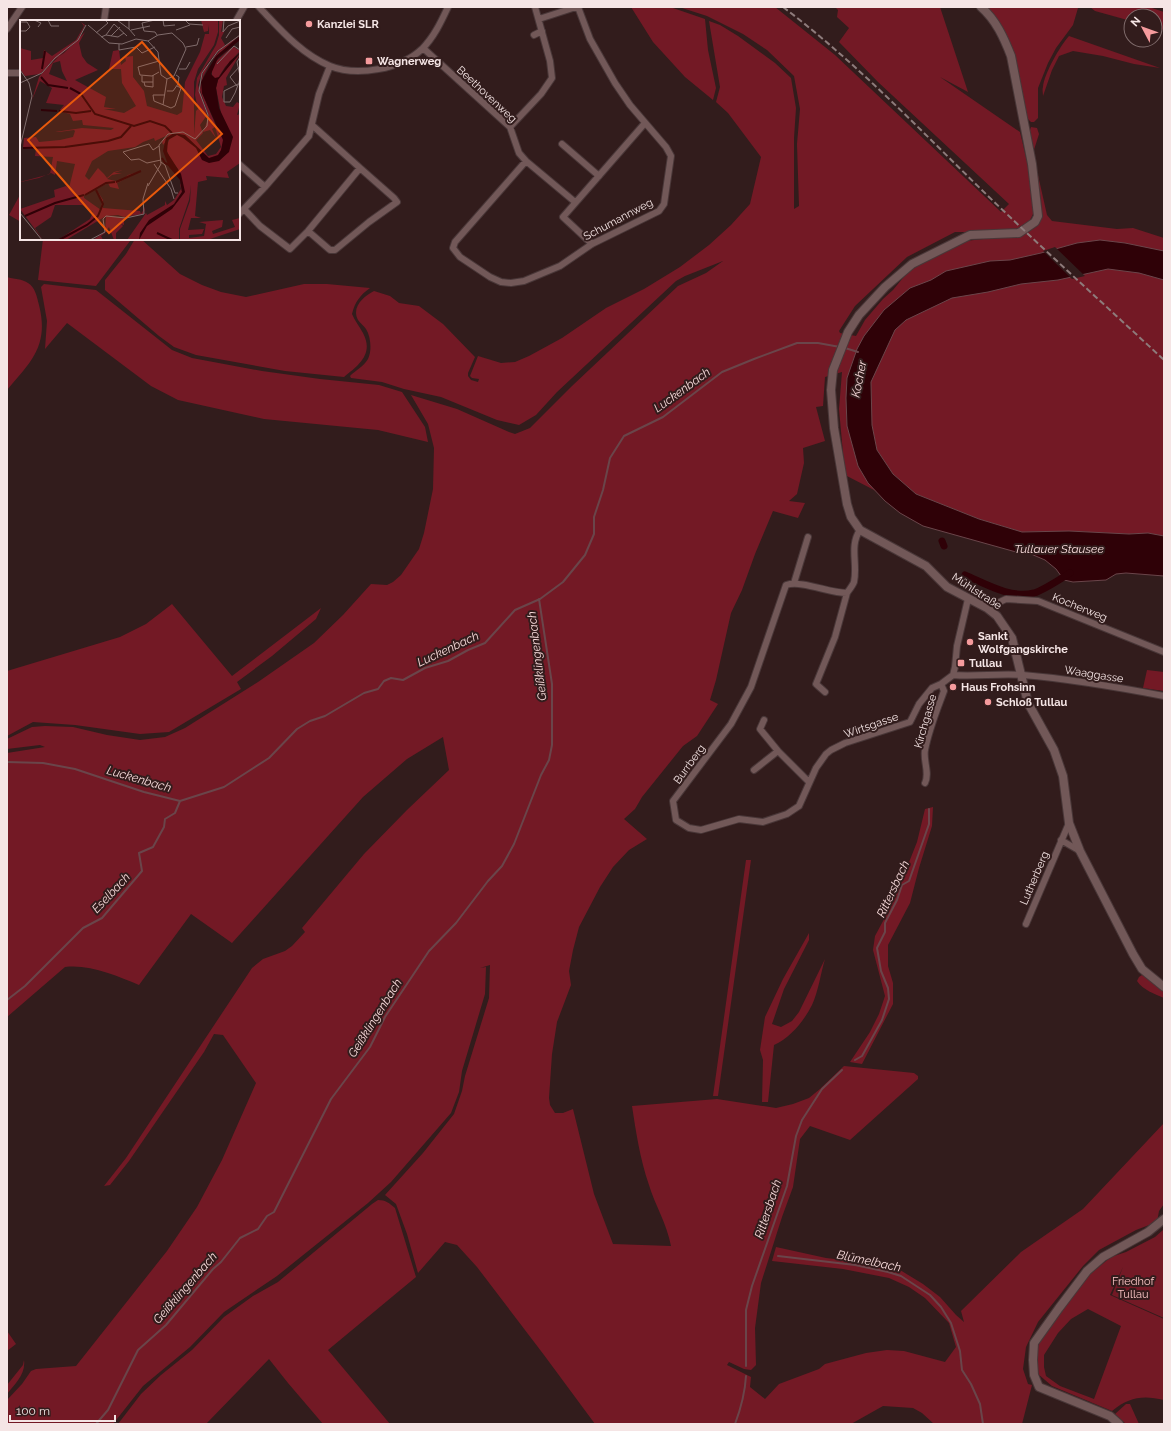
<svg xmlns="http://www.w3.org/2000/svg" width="1171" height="1431" font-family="Raleway,sans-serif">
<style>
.green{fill:#731925;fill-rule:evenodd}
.water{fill:#2f0107;stroke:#6a454a}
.pier{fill:#321c1c}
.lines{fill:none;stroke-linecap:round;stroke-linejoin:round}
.stream{stroke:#6a454a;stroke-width:2}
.canal{stroke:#2f0107;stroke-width:7}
.street-casing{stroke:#493738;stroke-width:8}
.secondary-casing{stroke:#493738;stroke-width:10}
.street{stroke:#725858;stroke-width:6}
.secondary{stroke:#725858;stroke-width:8}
.rail{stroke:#8e7b7b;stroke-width:2;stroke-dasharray:6 3;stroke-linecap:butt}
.poi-dot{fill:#f59b9d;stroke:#321c1c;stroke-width:1.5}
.labels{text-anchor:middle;stroke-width:4;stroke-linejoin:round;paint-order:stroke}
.poi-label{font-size:11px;font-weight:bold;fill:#f5e5e5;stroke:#321c1c;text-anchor:start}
.street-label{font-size:11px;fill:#f5e5e5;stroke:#321c1c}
.park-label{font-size:11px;fill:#f9c3c3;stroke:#321c1c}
.water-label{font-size:12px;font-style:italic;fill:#f7dada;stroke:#321c1c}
.inset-river{fill:none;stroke:#2f0107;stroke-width:2}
.inset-road{fill:none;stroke:#806c6c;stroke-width:1}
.view{fill:#e8590c;fill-opacity:0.15;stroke:#e8590c;stroke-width:2}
.inset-edge{fill:none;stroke:#f5e5e5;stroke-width:2}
</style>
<rect width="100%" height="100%" fill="#321c1c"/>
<path class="green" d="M631 7H670L705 19 708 50 716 88 713 100 685 77 653 42Z
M679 7H775L835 55 1001 212 1009 204 878 82 839 42 849 28 837 17 838 10 835 7H940L968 92 940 77 1020 132 1029 170 1032 177 1036 202 1033 214 1030 220 1021 228 1011 230 983 232H955L907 257 855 306 839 331 840 333 856 336 865 320 883 299 893 290 907 273 926 260 965 241 1021 235 1031 230 1039 223 1042 217 1041 200 1029 133 1031 127 1037 128 1039 134 1033 153 1047 215 1052 221 1117 229 1133 228 1164 238V536L1148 533 1129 534 1069 531 1022 532 979 519 916 494 893 474 877 450 847 378 846 398 847 426 868 483 876 491 845 475 839 409 842 372 825 377 823 406 816 407 825 441 803 448 804 463 797 494 789 501 805 503 798 518 773 511 755 554 742 590 731 613 716 680 710 700 718 704 697 736 683 746 642 797 635 809 624 819 647 839 629 850 613 867 600 887 579 927 573 950 569 971 571 985 557 1022 552 1054 549 1098 550 1105 555 1113H563L573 1109 594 1194 613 1244 671 1246C667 1224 655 1205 649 1185 640 1159 636 1132 632 1106L717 1099 776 1108 793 1104 809 1098 820 1089 844 1066 914 1073 918 1076V1079L850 1140 810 1126 800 1139 793 1187 782 1217 761 1283 755 1328 756 1365 751 1370 744 1369 729 1362 727 1365 751 1377 750 1387 765 1399 779 1384 819 1369 825 1364 866 1353 887 1350 904 1351 945 1362 956 1347 949 1323 925 1298 909 1287 889 1278 843 1269 772 1261 776 1247 826 1258 876 1264 900 1270 923 1284 940 1297 956 1315 964 1322 961 1311 1021 1252 1083 1209 1164 1123V1204L1159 1211 1157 1222 1136 1230 1099 1250 1083 1266 1038 1322 1026 1347 1023 1369 1028 1384 1032 1385 1022 1424H934L922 1413 913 1408 883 1406 851 1424H595L544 1355 477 1267 457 1245 445 1242 418 1273 407 1234 396 1204 385 1195 423 1153 454 1114 462 1091 465 1076 489 998 490 965 480 968 486 967 485 994 462 1071 459 1092 451 1113 391 1182 368 1203 277 1276 224 1312 190 1347 143 1386 113 1424H7V1400L22 1384 31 1371 36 1369 76 1366 167 1251 197 1207 222 1160 256 1083 223 1035 214 1034 204 1052 129 1161 110 1185 104 1186 126 1158 252 968 263 959 285 951 292 946 305 932 302 928 364 854 407 810 449 770 443 737 407 759 363 797 232 943 191 914 139 985C117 976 90 964 65 967L7 1017V753L45 747 40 745 7 749V739L32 727 45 726 73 727 107 735 140 740 165 737 185 728 258 682 314 643 343 615 371 584 387 585 393 582 401 575 419 549 424 533 433 489 434 448 428 424 411 395 457 409 509 432 515 434 530 428 572 386 678 286 706 273 723 261 685 276 676 281 557 392 536 415 519 425 497 420 441 397 404 389 382 382 351 378 350 376C355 371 364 366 368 359 372 351 371 337 366 329 364 326 360 323 358 320 351 307 364 296 374 291L390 296 399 303 419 306 443 324 475 357 468 373V376L471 380 478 382 479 379 472 378 470 376 478 356 501 363 515 362 529 356 562 338 606 308 644 289 680 267 709 245 731 225 750 204 761 157 728 113 716 102 720 87 709 21 720 25 738 36 775 63 791 78 796 108 794 138V209L799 206 797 144 800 109 794 76 767 50 743 34 707 16Z
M985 7 1078 8 1073 25 1056 48 1048 63 1038 88V118L1034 122H1031L1026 117C1020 86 1018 50 999 23 995 17 989 12 985 7Z
M1090 7H1149L1164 12V30L1155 27V16H1131V21L1095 11Z
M1069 36 1160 68 1134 64 1103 56 1073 51 1059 56 1052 70 1043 96C1043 93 1042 90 1043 87 1044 74 1060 46 1069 36Z
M21 193V222L9 215Z
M43 239H129L130 241 96 286 38 280Z
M135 239H141L180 274 202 285 221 292 246 297 304 284H327L370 288C360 295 355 302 352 314 355 321 359 326 363 333 374 354 359 365 344 377L285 371 196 355 174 347 159 336 105 290V280L126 254Z
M7 277C13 279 23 279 28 283 35 287 37 297 39 305 49 345 32 361 7 390Z
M44 284 96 290 172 350 192 358 262 371 320 379 379 385 402 392 425 427 428 442 378 430 264 419 178 400 151 386 67 323 45 349 47 321 41 287Z
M172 604 232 676 321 608 316 619 272 656 237 682 241 689 169 732 140 734 75 725 33 722 7 736V671L120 637 146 624Z
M1147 670 1164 672V691L1143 688Z
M933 807 932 826 919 868 910 903 888 945V966L893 983V1004L862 1064 850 1062 870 1032 879 1014 885 996 873 950 875 936 890 908 902 880 917 842 925 809Z
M746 860H751L718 1096H713Z
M809 933V940L784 989 772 1024 781 1027 792 1021 799 1012 825 959C821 972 818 993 812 1005 804 1021 790 1038 774 1045L768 1102H762L763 1060 760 1050 765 1017 783 979Z
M1142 975 1164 990V998C1155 994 1143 990 1137 981L1139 977Z
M378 1200C386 1200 389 1203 395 1208L416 1277 328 1350 390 1424H323L288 1383 269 1359 206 1424H118L141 1394 161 1375 192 1350 224 1317 253 1296 278 1282 372 1204Z
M1163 1230 1164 1231V1283H1163L1164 1284V1318L1112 1295 1123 1267 1110 1295 1164 1319V1400C1143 1395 1129 1397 1112 1411L1052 1386 1038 1374 1037 1359V1346L1050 1326 1089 1275 1111 1257 1126 1252 1155 1237ZM1088 1309 1121 1326 1094 1399 1060 1386 1046 1376 1044 1367V1355L1058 1333 1071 1319Z
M7 1331 16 1344 7 1351Z
M24 1360C26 1374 15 1384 7 1394V1385L23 1365Z
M1126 1404H1130L1139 1424H1126L1115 1414Z"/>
<path class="water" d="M1100 240 1125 243 1164 251V280L1139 273 1108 269 1058 280 1021 284 988 292 952 298 906 320 895 330 871 382 872 425 877 450 893 474 916 494 979 519 1022 532 1069 531 1129 534 1148 533 1164 536V576L1126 573 1116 574 1106 580 1073 582 1064 580 1056 569 1045 560 1031 554 1016 552 923 526 900 513 885 501 868 483 858 466 847 426 846 398 847 378 857 349 864 336 884 310 910 288 931 280 946 271 990 261 1010 260 1041 253 1077 243Z"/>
<path class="pier" d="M1055 247 1085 276 1072 279 1043 251Z"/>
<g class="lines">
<path class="stream" d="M845 348 858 352
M964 580 965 575
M7 762 43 763 75 769 144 792 180 801 224 787 269 758 297 729 310 721 325 716 364 693 378 689 384 681 391 678 403 680 425 668 448 661 468 650 485 643 515 610 540 599 563 582 585 555 594 534V517L603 490 610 458 624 436 663 417 722 372 754 359 797 343H818L840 347
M7 1000 25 986 83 928 102 918 142 871 139 853 153 847 164 827 165 819 175 813 180 801
M855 1060 862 1056 882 1020 889 999 888 988 881 971 877 948 885 932V923L897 900 902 885 909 881 929 824V809
M778 1256 855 1265 888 1272 901 1276 930 1295 941 1307 951 1323 960 1351 962 1370 971 1384 980 1404 983 1424
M746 1366V1310L752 1286 787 1186 796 1136 802 1120 822 1089 842 1070
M96 1424 108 1410 138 1350 166 1325 213 1269 221 1262 240 1238 258 1229 267 1216 274 1212 331 1099 370 1047 385 1017 429 951 456 923 488 881 502 866 514 844 541 775 549 760 552 745V684L539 599
M735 1424C741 1408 745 1393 746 1376"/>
<path class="canal" d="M942 541 944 546
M965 575C986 584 1011 599 1034 593 1044 590 1060 579 1070 573"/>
<g class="street-casing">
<path id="street" d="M259 7C280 29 301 54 330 66 357 77 401 69 422 49 434 37 441 22 448 7
M539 19 576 7
M104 21 106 7
M236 21 244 7
M7 29 22 7
M534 35 542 31
M423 48 510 127 519 153 526 161 575 202
M7 73H21
M510 127 541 94 552 78 550 61 535 7
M562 144 599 176
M526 161 455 242 453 248 460 257 490 277 501 282 511 283 524 281 560 266 592 244 659 211 664 204 671 156 666 147 630 105 615 83 590 39 578 7
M239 164 265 187
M244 209 260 226 290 249 308 231 360 168 312 125
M239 214 265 187 309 136 319 94 330 66
M308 231 330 250H335L369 222 397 202 394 198 360 168
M592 244 563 217 645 123
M860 530C849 546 858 564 854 582 853 585 849 590 847 593 829 593 802 580 786 585L751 687 731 724 673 801 676 820 689 828 701 830 739 819 763 822 787 814 799 806 816 768 826 754 831 750 845 743 910 722 919 704 932 688 941 684 953 675 955 667 957 646 968 599
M794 583 808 537
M987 608 1006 599 1038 601 1164 652
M953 675C976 677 999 673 1023 675 1070 679 1117 687 1164 696
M825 692 816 684 835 637 847 593
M764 720 760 729 778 751
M754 770 778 751 809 782
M925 783C930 773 923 761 925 750 929 729 937 710 944 691L941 684
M1061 840 1080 851
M1026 924 1069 823"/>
</g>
<g class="secondary-casing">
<path id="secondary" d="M981 7C996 20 1004 38 1011 56L1032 164 1038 216 1035 222 1019 233 970 235 912 264 885 287 859 315 848 332 833 370 831 390 834 428 847 504 851 517 860 530 926 566 947 587 987 608 997 616 1012 638 1028 703 1054 750 1063 776 1069 823 1080 851 1133 954 1142 969 1164 987
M1119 1424 1110 1416 1039 1387 1034 1375 1033 1360 1034 1343 1059 1308 1087 1271 1103 1257 1148 1232 1164 1219"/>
</g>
<use href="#street" class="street"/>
<use href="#secondary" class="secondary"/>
<path class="rail" d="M783 7C857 63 921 131 987 195 1045 251 1105 305 1164 360"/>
</g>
<g class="poi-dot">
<circle cx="309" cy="24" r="4"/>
<rect x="365" y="57" width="8" height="8" rx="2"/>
<circle cx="970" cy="642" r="4"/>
<rect x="957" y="659" width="8" height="8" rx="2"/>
<circle cx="953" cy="687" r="4"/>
<circle cx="988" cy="702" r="4"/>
</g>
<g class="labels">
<g class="poi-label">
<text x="317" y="28">Kanzlei SLR</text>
<text x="377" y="65">Wagnerweg</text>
<text x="978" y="640">Sankt<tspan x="978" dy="13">Wolfgangskirche</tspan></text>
<text x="969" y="667">Tullau</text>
<text x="961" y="691">Haus Frohsinn</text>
<text x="996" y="706">Schloß Tullau</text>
</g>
<g class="street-label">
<text transform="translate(487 94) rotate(43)" y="4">Beethovenweg</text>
<text transform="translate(618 219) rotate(-28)" y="4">Schumannweg</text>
<text transform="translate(977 591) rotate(33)" y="4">Mühlstraße</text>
<text transform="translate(1080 607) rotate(22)" y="4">Kocherweg</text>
<text transform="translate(1094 674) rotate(9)" y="4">Waaggasse</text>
<text transform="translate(925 721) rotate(-74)" y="4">Kirchgasse</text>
<text transform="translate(871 725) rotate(-19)" y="4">Wirtsgasse</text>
<text transform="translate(689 764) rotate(-54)" y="4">Burrberg</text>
<text transform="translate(1034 878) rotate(-67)" y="4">Lutherberg</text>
</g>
<g class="park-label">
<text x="1133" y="1285">Friedhof<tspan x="1133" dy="13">Tullau</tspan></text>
</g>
<g class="water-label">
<text transform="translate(859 379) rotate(-79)" y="4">Kocher</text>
<text transform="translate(682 390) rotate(-36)" y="4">Luckenbach</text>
<text x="1059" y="553">Tullauer Stausee</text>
<text transform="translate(448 649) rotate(-25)" y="4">Luckenbach</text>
<text transform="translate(537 656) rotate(-97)" y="4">Geißklingenbach</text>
<text transform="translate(139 779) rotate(16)" y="4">Luckenbach</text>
<text transform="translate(893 889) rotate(-65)" y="4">Rittersbach</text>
<text transform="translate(111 893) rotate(-47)" y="4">Eselbach</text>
<text transform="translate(375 1018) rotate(-58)" y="4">Geißklingenbach</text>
<text transform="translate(768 1209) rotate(-72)" y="4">Rittersbach</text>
<text transform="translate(869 1261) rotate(12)" y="4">Blümelbach</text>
<text transform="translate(185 1288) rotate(-49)" y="4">Geißklingenbach</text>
</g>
</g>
<g transform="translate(20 20)">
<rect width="220" height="220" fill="#321c1c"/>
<path d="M181 0H198V12L194 25 178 49 174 62V115L176 91 178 89 175 75 177 58 196 25 199 15V0H203L201 12 205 10 201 18 205 25 195 34 187 44 182 52 178 65 187 95 180 105 183 113 176 120 188 136 196 134 201 127 195 107 192 109 196 118 190 110 183 112 189 97 180 70 183 52 186 47 202 28 220 15 191 41 183 57 182 73 200 115 201 93 196 68 198 60 192 57V50L195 42 210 29 214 27 220 31 205 47 198 58 220 34 206 58 207 65 204 66 202 77 206 86 213 87 217 82 220 84 217 95 220 94V143L207 152 209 158 186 156 187 160 178 162 175 196 181 198H171L168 210 184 209 182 214 169 215V218L184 216 186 204 179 202 203 200 202 207 192 211 193 214 215 207 212 200 220 198V209L187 220H160V209L170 181 171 165 169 180 159 209V220H107L126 193 127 195 145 185V181L147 185 154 180 161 169 160 163 161 165 162 172 154 183 164 171 158 149 150 139 146 128 151 115 143 125 142 121 150 114 135 121 134 118 123 122 115 127 88 131 72 141 65 156 69 160 78 148 84 154 105 140 84 154 87 158 94 152 103 150 94 153H102L92 155 87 159 100 162 108 155 121 151 97 163 99 169 90 167 88 163 76 169 83 180V188L120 191 121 194 124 189 122 179 125 190 123 194 104 197 98 195 86 196 46 220H38L70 199 73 192 62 185H35L31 197 15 208 23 220 0 189 35 177 34 170 46 166 49 168 55 144 37 141 35 155 31 153 19 158 1 162 0 170V162L30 154 33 137 15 136 16 129 3 128 4 118 16 117 19 122 40 120 53 117 55 111 54 110 39 112H35L62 108 91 110 94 108 63 105 62 100 53 101 50 94 39 91 44 85 26 83 32 68 20 61 12 80 19 57 31 42 44 33 65 12 59 23 62 36 67 43 78 50 55 60 86 77 84 87 96 89H84L104 93 116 86 102 63 101 49H89L93 31 99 30 101 45 106 41 105 37 113 36V57L124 71 127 86 157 95 162 92 165 62 180 32 185 14H189V5L188 11 184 12ZM40 41 42 51 47 61 29 54 33 43ZM75 169 82 182 81 190 64 178V175ZM61 2 65 5 58 19 20 54 5 56 0 49V28L11 31V40L23 38 24 30 32 36 56 20 64 6ZM86 196 104 198V205L101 204 103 206 96 213V220H94L89 207 85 213 81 216 83 220H73L85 212Z" fill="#731925" fill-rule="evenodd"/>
<path d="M220 16V20L198 38 191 54 195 58 199 57 210 41 220 33 198 60 196 68 199 88 213 117 209 132 199 141 189 143 182 140 176 128 163 118 157 115 148 120 147 132 161 154 165 172 152 189 127 206 119 220 120 213 129 200 154 184 162 172 160 160 149 147 143 131 146 118 154 113 165 115 189 138 198 135 201 130 203 120 182 73 181 62 196 36Z" fill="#2f0107"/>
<path class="inset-river" d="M22 49 25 31M21 57 28 65 48 68M50 68 61 74 75 94 114 106 130 101 145 106 152 113M21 90 37 91M39 91 56 93 71 91M3 128 45 127 88 121 101 117 111 106M142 138 145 143 151 146M96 162 121 151M65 175 86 163 95 162M5 196 35 183 64 175M137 213 152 220M39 220 67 205 78 196 83 184 76 170"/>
<path class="inset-road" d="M14 0 21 3 18 7M28 0 31 6H39M97 0 109 9M109 0V9L115 16M135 0 122 3 124 11 135 12 137 15M143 0 144 6 155 5M165 0 169 4 183 5M0 2H7L10 7 6 11H0M68 5 89 23 102 24 116 19 128 21 138 32 141 55 147 59 154 56 166 29 163 23 152 13 138 15 128 21M111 10 130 6M156 10 170 5M203 12 208 6 220 1M203 12 204 0M76 13 88 3 85 0M86 15 94 4 107 16M91 16 100 7M81 17 86 15 98 17 104 13M206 18 212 9 220 7M99 24V30L116 27 122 33 135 27M166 27 177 25 179 18M139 41 118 47 120 55 132 56 139 52M197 44 214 26 220 30M159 49H166L170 42M0 50 9 63 12 76 0 127M122 56V62H133V55M124 62 125 66 133 67V62M0 63 22 53 35 38 58 20 66 5M218 64 204 71V82H210L215 73 218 65 219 63 220 56 217 42 220 37M217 66 210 57 220 46M147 71H153L158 64 159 57 156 55M145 75H133L134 81 151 88 155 86 161 68 157 66M143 85 147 59M139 126 133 130 129 124 103 132 111 140 119 139 127 143 141 140M141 142 145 145 155 173H158M134 144 151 169 154 179M128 166 141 144 139 125 148 114 163 112 175 119 187 106 188 95 179 71 182 53 198 31 220 15M0 193 22 220M70 220 85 212 83 199 86 196 106 198 124 194 123 179 128 163"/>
<path class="view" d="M122 22 202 114 89 213 8 120Z"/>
<rect width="220" height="220" class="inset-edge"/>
</g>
<rect width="1171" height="1431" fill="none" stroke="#f5e5e5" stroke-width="16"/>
<g transform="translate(1143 28) rotate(311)"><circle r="19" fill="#321c1c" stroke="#806c6c"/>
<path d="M0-3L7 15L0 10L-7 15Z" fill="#f59b9d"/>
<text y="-6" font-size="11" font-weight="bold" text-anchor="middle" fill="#f5e5e5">N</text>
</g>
<path d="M10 1415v6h105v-6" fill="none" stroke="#f5e5e5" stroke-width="2"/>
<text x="16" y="1415" font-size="12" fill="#f5e5e5" stroke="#321c1c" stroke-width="3" paint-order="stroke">100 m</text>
</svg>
